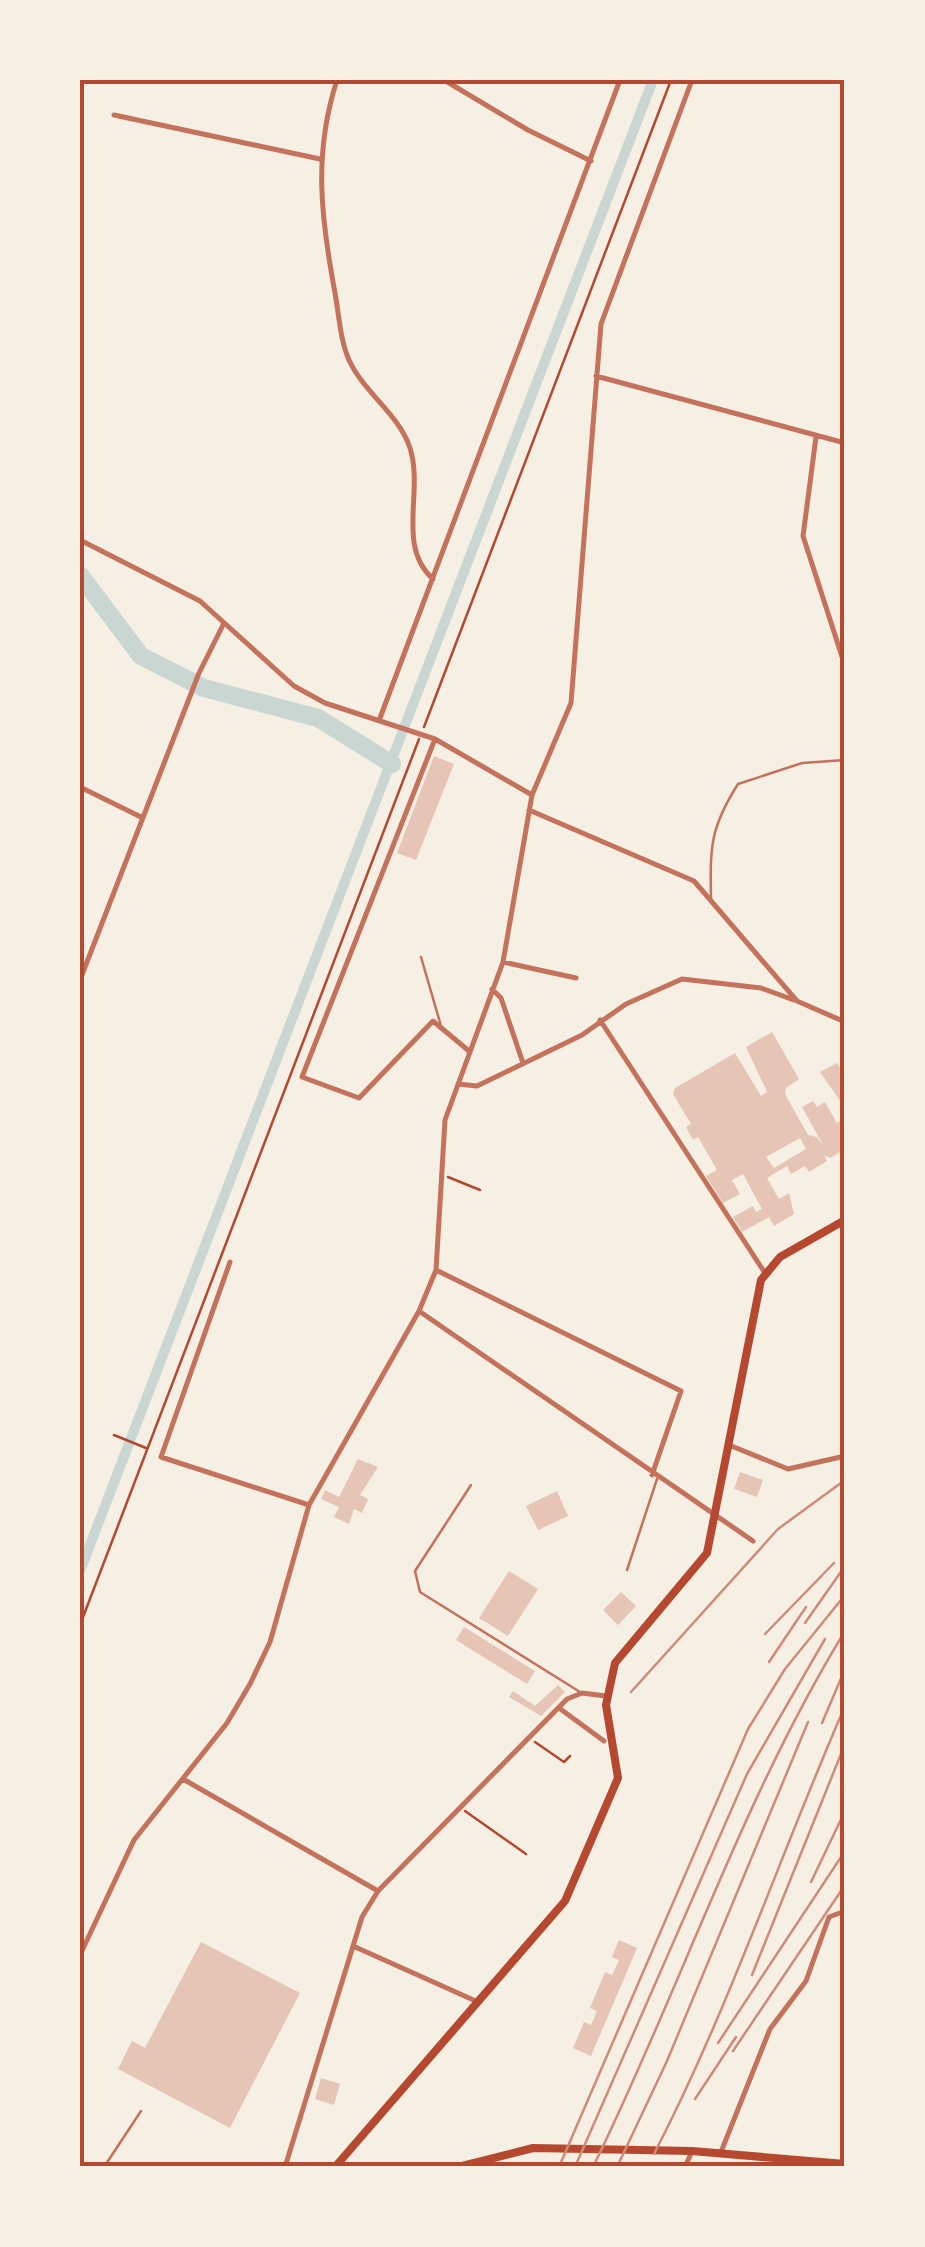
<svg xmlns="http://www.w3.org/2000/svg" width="925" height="2247" font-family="Signika,sans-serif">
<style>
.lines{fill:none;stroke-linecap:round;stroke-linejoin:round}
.canal{stroke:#c9d6d2;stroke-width:10}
.river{stroke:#c9d6d2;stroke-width:18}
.building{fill:#e6c5b7;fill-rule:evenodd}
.path{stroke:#b5482f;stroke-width:2.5}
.service{stroke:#c5725c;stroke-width:2.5}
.minor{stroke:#c5725c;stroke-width:5}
.primary{stroke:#b5482f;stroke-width:8}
.rail{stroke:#cf8b77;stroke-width:2.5}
.neatline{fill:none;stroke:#b5482f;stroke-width:4}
</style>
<rect width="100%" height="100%" fill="#f6efe4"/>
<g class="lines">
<path class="canal" d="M80 1571 653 80"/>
<path class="river" d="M80 575 141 656 204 688 318 718 392 764"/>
</g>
<path class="building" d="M434 756 454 764 416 860 397 853Z
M772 1032 799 1079 786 1088 785 1094 808 1135 817 1137 824 1147 802 1107 813 1101 817 1107 825 1102 837 1123 845 1118V1143L840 1146 842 1151 830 1158 824 1155 827 1161 809 1172 805 1166 791 1174 787 1166 767 1178 779 1199 789 1193 794 1214 774 1226 769 1217 742 1232 733 1217 753 1206 756 1212 762 1209 743 1174 732 1180 740 1194 723 1203 706 1176 717 1170 698 1137 693 1140 686 1127 691 1124 673 1094 675 1088 735 1053 761 1096 767 1092 746 1047ZM800 1138 806 1149 774 1168 766 1157Z
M837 1063 845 1075V1108L820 1072Z
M358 1459 378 1467 360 1495 368 1499 362 1513 354 1509 349 1524 334 1517 339 1507 321 1499 325 1490 339 1497Z
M740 1472 763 1480 757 1497 734 1489Z
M557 1491 568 1516 538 1530 526 1506Z
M509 1571 538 1589 508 1636 479 1618Z
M621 1592 636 1606 618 1625 603 1610Z
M464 1627 535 1671 527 1684 456 1640Z
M558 1685 565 1692 541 1716 509 1697 513 1691 535 1706Z
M619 1940 637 1948 591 2056 573 2048 584 2022 591 2025 597 2011 590 2008 605 1972 612 1975 619 1960 612 1957Z
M201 1942 300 1993 230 2128 118 2069 132 2041 145 2048Z
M321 2078 340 2084 334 2105 315 2099Z"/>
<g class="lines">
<path class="path" d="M424 727 671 80
M448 1177 480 1190
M114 1435 146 1448
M80 1625 419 739
M535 1742 564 1762 570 1756
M465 1811 526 1854"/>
<path class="service" d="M711 899C710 847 710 828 738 784L802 763 845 760
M421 957 441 1026
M471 1485 415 1571 420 1592 580 1692
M627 1570 657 1479
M104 2167 141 2111"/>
<path class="minor" d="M337 80C313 154 321 218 335 293 339 314 340 340 349 360 364 393 399 414 410 448 424 492 396 546 433 579
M444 80 528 130 591 161
M114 115 320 159
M596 376 845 443
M816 437 803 536 845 666
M80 540 200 601 294 686 325 703 435 739 532 795
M380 718 620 80
M435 739 302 1077 359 1098 433 1021 469 1051
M80 787 143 818
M529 810 694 881 797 1001 845 1022
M503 962 576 978
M80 980 199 673 224 623
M492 989 501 998 523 1063
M600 1020 765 1273
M458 1084 477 1086 582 1035 626 1004 682 979 761 988 794 1000
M230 1262 161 1457 309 1505
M436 1270 681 1391 652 1475
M419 1311 753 1541
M729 1445 788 1469 845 1456
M559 1708 604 1741
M183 1779 378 1891
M353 1946 478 2002
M80 1955 134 1840 227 1723 250 1684 270 1642 309 1505 419 1311 436 1270 445 1120 503 962 532 795 571 703 601 324 692 80
M721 2152 770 2029 806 1981 829 1917 845 1911
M285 2167 362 1917 378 1891 567 1699 582 1693 606 1696
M685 2167 692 2151"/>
<path class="primary" d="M335 2167 565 1901 618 1778 606 1705 615 1663 707 1553 761 1280 780 1257 845 1220
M458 2167 533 2148 692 2151 845 2164"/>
<path class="rail" d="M805 1623 845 1566
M765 1634 834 1563
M769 1662 806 1607
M631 1692 778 1529 845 1480
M822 1723 845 1669
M811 1882 845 1811
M752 1975 845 1744
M718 2043 845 1851
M733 2051 845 1885
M695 2099 736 2037
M654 2154C729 2009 780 1855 845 1706
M559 2167 748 1729 785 1669 845 1595
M575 2167 747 1774 825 1639
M593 2167C680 1990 742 1799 845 1631
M617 2167 667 2061 808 1722"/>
</g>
<rect width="925" height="2247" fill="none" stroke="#f6efe4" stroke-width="165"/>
<rect x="82" y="82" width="760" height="2082" class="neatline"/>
</svg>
